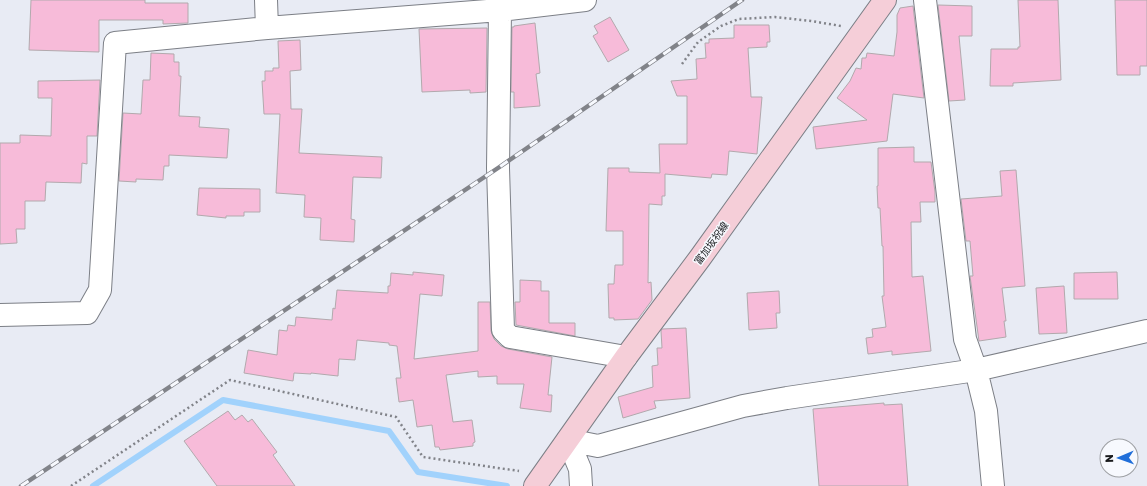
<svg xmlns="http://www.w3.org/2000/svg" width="1147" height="486" font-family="'Golos Text','Noto Sans JP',sans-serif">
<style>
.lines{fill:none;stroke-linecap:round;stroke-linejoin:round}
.stream{stroke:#a1d2fc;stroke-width:6}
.building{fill:#f7bbd9;stroke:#b2a9ad}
.minor-casing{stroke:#7c7f86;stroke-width:24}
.secondary-casing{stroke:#7c7f86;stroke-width:24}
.path{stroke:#818389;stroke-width:2.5;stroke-dasharray:2 3;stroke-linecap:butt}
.minor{stroke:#fff;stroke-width:22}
.secondary{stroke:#f5ced8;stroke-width:22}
.rail-casing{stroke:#818389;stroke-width:4.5}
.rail{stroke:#f7f9fe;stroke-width:3;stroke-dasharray:9;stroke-linecap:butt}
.labels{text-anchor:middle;stroke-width:3;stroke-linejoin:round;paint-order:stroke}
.street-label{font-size:10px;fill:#191a1d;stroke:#f7f9fe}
</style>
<rect width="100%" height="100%" fill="#e8ebf4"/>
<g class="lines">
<path class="stream" d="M93 486 223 400 389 431 418 472 507 486"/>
</g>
<path class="building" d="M31 0H145V3H188V23L163 24V20H99V52L29 50Z
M1018 0H1058L1061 80 1013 83V86H990L991 49H1018V47H1020Z
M1115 0H1147V66H1140V75H1117Z
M938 5 972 6V36H959L965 100 949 101Z
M913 6 924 98 893 94 887 141 816 149 813 127 867 120 837 98 850 81 856 68 861 69 862 58H866L867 53 894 56 897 32V15L900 8Z
M610 17 629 50 608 62 593 36 598 33 594 26Z
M535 23 540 73 536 74 540 106 514 108V92H511L512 27H514V26Z
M734 25H769L770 42H767V47L748 48 751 97H762L757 154 729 151 727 175 712 174 711 178 665 174V196H662V205L649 204 648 283 651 282 652 300 638 319 614 320V318H609L608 284H614L615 265H623V231H606L608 168H629V172L660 173 659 144H687V96H677L671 81 697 79 696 59 706 58 705 43H709V39L734 38Z
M487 28 486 92 470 93V90L422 92 419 29Z
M300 40 301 70 290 71 291 109H302L299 153 382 157 381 178 353 177 351 219 355 220 354 242 320 240 321 218 304 217 305 195 276 193 280 114H264L262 81H265V71H273V68H279L278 41Z
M151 53 174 54V62H179V76H181L179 116 200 117 199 127 229 129 227 158 169 155V166H164L163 180 136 179V182L119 181 123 113 141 114 143 80H150Z
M100 80 97 136H87V164L82 163 81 183 46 182 45 201H25V229H16L17 243 0 244V143H20V135L51 136 52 98H38V81Z
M914 147V162H931L935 192V202H920L921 222H911L912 277 923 276 931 351 892 355V351L868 354 866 338 873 337 872 329 886 327 882 296H884L883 246H882L880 208H878L877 186H878V148Z
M1016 170 1025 286 1002 288 1006 321H1004L1006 337 979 341 970 276H973L970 241H966L961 199 1002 196 1000 171Z
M199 188 260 189V212H244V216H226V218L197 215Z
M413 272 444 275 442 296 420 294 414 359 478 351V302H490L491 331 494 339 501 346 508 349 552 357 548 395H552L551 412 520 408 524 384H497V376L478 377V371L446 375 453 422 472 420 475 442 473 443V446L440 450 439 447H435L432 425 417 427 413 400 399 402 396 378H401L397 346 389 345V343L357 340 355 360 339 359 338 376 311 373V374L294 373 293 381 244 373 248 350 277 355 279 330 287 331 288 325 295 326 296 317 332 320 333 308 335 309 337 290 388 293V286H390L391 273 413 275Z
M1117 272 1118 299H1074V273Z
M520 280 541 281V291H549V323H575V336L516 325 515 302H520Z
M1064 286 1067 333 1039 334 1036 288Z
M779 291 780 313H776L777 328 749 330 747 293Z
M686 328 690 398 654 401 656 408 623 418 618 397 653 387 652 366 658 365 657 348H662L661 331 662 329Z
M884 403V405L902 404 908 486H819L813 409Z
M228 411 235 420 242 415 248 422 252 419 277 452 273 455 295 486H217L184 441Z"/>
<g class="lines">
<g class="minor-casing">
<path id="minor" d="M266 0 267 28
M925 0 965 339 976 370 986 411 993 486
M500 10 498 168 503 330 510 337 626 357
M0 315 87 313 100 290 115 43 267 28 500 10 585 0
M568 440 598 446 743 406 787 398 976 370 1147 331
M568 440 580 469 581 486"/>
</g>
<g class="secondary-casing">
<path id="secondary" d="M535 486 626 357 700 258 885 0"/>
</g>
<path class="path" d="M682 64 698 42 721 26 739 19 775 17 811 21 841 26
M71 486 230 380 396 417 423 457 519 471"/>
<use href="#minor" class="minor"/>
<use href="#secondary" class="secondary"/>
<g class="rail-casing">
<path id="rail" d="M21 486 498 168 742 0"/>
</g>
<use href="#rail" class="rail"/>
</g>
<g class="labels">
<g class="street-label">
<text transform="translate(711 243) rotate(-54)" y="4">富加坂祝線</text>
</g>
</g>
<g transform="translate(1119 458) rotate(268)"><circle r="19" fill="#f7f9fe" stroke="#9ea0a4"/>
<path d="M0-3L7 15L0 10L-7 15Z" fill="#206ed9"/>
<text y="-6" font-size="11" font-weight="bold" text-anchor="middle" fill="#191a1d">N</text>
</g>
</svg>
